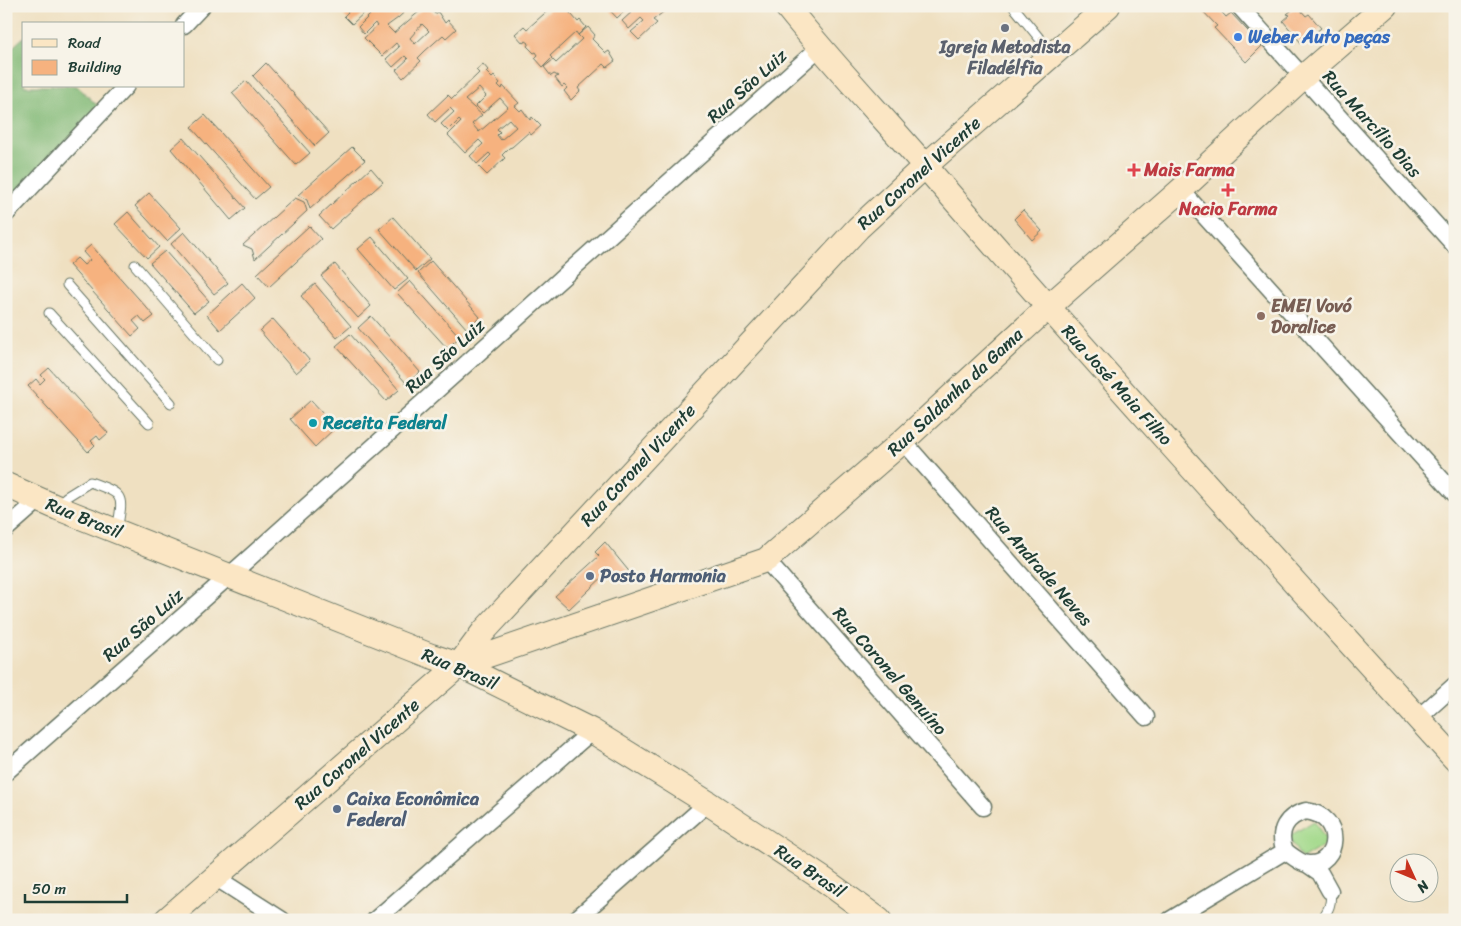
<svg xmlns="http://www.w3.org/2000/svg" width="1461" height="926" font-family="Sriracha,sans-serif">
<style>
.green{fill:#a2d98a;stroke:#608b5f}
.forest{fill:#81b976;stroke:#507b55}
.building{fill:#f6b27f;fill-rule:evenodd}
.lines{fill:none;stroke-linecap:round;stroke-linejoin:round}
.lane-casing{stroke:#687665;stroke-width:11}
.street-casing{stroke:#687665;stroke-width:19}
.secondary-casing{stroke:#687665;stroke-width:26}
.lane{stroke:#fff;stroke-width:9}
.street{stroke:#fff;stroke-width:16}
.secondary{stroke:#fbe6c4;stroke-width:24}
.worship-dot{fill:#6b7280;stroke:#f7f3e8;stroke-width:2}
.shop-dot{fill:#3f7fe0;stroke:#f7f3e8;stroke-width:2}
.health-dot{fill:#e0444e;stroke:#f7f3e8;stroke-width:2}
.education-dot{fill:#8d6e63;stroke:#f7f3e8;stroke-width:2}
.culture-dot{fill:#0f9aa8;stroke:#f7f3e8;stroke-width:2}
.service-dot{fill:#5c6f8a;stroke:#f7f3e8;stroke-width:2}
.labels{text-anchor:middle;stroke-width:5;stroke-linejoin:round;paint-order:stroke}
.shop-label{font-size:18px;font-weight:bold;fill:#366cbe;stroke:#f7f3e8;text-anchor:start}
.worship-label{font-size:18px;font-weight:bold;fill:#5b616d;stroke:#f7f3e8}
.street-label{font-size:18px;fill:#1f3d34;stroke:#f7f3e8}
.health-label{font-size:18px;font-weight:bold;fill:#be3a42;stroke:#f7f3e8;text-anchor:start}
.education-label{font-size:18px;font-weight:bold;fill:#785e54;stroke:#f7f3e8;text-anchor:start}
.culture-label{font-size:18px;font-weight:bold;fill:#0d838f;stroke:#f7f3e8;text-anchor:start}
.service-label{font-size:18px;font-weight:bold;fill:#4e5e75;stroke:#f7f3e8;text-anchor:start}
</style>
<rect width="100%" height="100%" fill="#f7f3e8"/>
<filter id="ink" filterUnits="userSpaceOnUse"><feTurbulence type="fractalNoise" baseFrequency=".02" numOctaves="2"/><feDisplacementMap in="SourceGraphic" scale="10" xChannelSelector="R" yChannelSelector="G"/><feConvolveMatrix kernelMatrix="1 2 1 2 8 2 1 2 1" color-interpolation-filters="sRGB"/></filter>
<filter id="wash" filterUnits="userSpaceOnUse"><feTurbulence type="fractalNoise" baseFrequency=".0096" numOctaves="4" result="noise"/><feDisplacementMap in="SourceGraphic" scale="20" xChannelSelector="R" yChannelSelector="G"/><feGaussianBlur stdDeviation="1.12" result="paint"/><feColorMatrix in="noise" values="0 0 0 0 0 0 0 0 0 0 0 0 0 0 0 0 0 1.4 0 .05"/><feComposite in="paint" operator="in"/></filter>
<g filter="url(#wash)">
<rect width="100%" height="100%" fill="#efe0c1"/>
<path class="green" d="M1314 821 1328 843 1302 859 1288 837Z"/>
<path class="forest" d="M24 37V86H77L99 107 6 204V53Z"/>
<g id="blocks">
<path class="building" d="M354 6H381L387 13 394 6H411L398 18 387 26 394 33 421 10 418 6H433L430 9 435 14 438 12 445 23 448 20 456 29 446 38 443 35 425 51 418 58 421 61 403 78 396 70 408 59 405 56 393 67 386 59 399 47 396 43 382 56 364 38 377 26 375 23 364 34 358 27 370 15 366 11 352 24 344 16ZM422 24 429 31 415 44 410 38Z
M553 6H564L578 22 580 20 586 27 578 35 576 32 550 56 552 58 543 67 535 58 538 55 536 52 534 53 527 46 529 43 526 41 523 43 515 34 524 26 527 29Z
M606 6H630L617 18Z
M632 6H671L653 20 657 23 639 40 631 32 644 21 641 18 629 29 622 21 635 9Z
M1198 6H1216L1226 17 1231 13 1262 46 1246 62 1214 28 1217 26Z
M1297 6 1306 16 1309 14 1321 28 1302 44 1283 21 1290 15 1287 14Z
M588 27 595 35 592 39 606 53 609 51 615 61 607 67 604 64 578 88 580 91 571 100 564 91 567 88 564 85 562 87 555 78 558 76 554 74 551 76 544 67 553 60 556 63 582 39 578 35Z
M266 63 329 133 315 146 253 76Z
M483 64 488 70 486 72 492 78 494 76 500 83 498 85 502 89 503 86 519 103 515 106 520 111 522 109 530 120 532 117 541 126 531 135 529 132 512 147 509 148 502 155 505 158 487 175 479 167 491 155 489 153 477 164 470 156 483 144 479 140 465 153 448 135 461 122 459 120 448 131 441 124 454 112 450 108 435 122 428 114 448 95 452 99 479 73 476 70ZM479 88 486 96 476 106 483 113 500 98 508 107 479 132 472 124 482 115 465 100ZM509 119 516 127 501 140 497 135 500 132 497 129Z
M246 81 310 153 296 165 232 93Z
M205 115 269 187 255 199 191 127Z
M183 138 245 208 231 220 171 149Z
M352 147 365 160 310 209 307 200 298 195Z
M371 168 383 182 331 229 319 216Z
M149 193 181 228 167 241 135 206Z
M295 198 304 202 307 211 255 259 252 249 243 245Z
M1023 210 1042 231 1032 240 1014 219Z
M128 212 159 247 147 258 115 224Z
M393 217 430 259 416 271 379 229Z
M309 226 321 239 269 287 257 274Z
M184 232 228 283 214 294 171 244Z
M372 237 408 279 394 290 358 249Z
M91 245 154 316 145 323 139 316 133 321 140 329 132 336 69 265 77 258 84 265 90 260 83 252Z
M165 251 209 301 194 313 150 263Z
M431 261 480 317 467 329 418 273Z
M335 264 371 306 358 318 321 276Z
M410 281 460 337 447 348 397 293Z
M242 283 255 298 220 330 207 315Z
M315 284 351 326 337 338 301 296Z
M371 316 420 372 407 384 358 328Z
M273 319 310 361 296 373 260 331Z
M350 334 399 390 386 401 336 346Z
M49 368 108 433 100 440 97 436 91 441 95 445 88 452 28 386 36 379 40 384 45 379 41 375Z
M311 400 336 427 315 447 290 419Z
M605 542 632 575 627 580 625 578 620 582 609 571 569 609 555 596 599 556 595 552Z"/>
</g>
</g>
<g filter="url(#ink)">
<use href="#blocks" fill-opacity="0" stroke="#687665" stroke-width="1"/>
<g class="lines">
<g class="lane-casing">
<path id="lane" d="M1013 6 1053 55
M135 265 217 360
M67 285 171 403
M49 313 149 423
M58 507 66 497 90 482C126 495 123 495 117 531
M1321 920C1329 910 1332 903 1330 891"/>
</g>
<g class="street-casing">
<path id="street" d="M1239 6 1455 246
M184 25 202 6
M1181 190 1455 494
M6 214 126 86
M903 441 1146 717
M6 529 39 500
M766 560 983 807
M1418 718 1455 685
M6 772 229 576 819 48
M1306 811C1345 816 1339 865 1309 864 1301 864 1291 855 1285 851 1277 831 1286 816 1306 811Z
M1307 864 1320 873 1330 891
M215 877 282 920
M375 920 592 731
M575 920 708 803
M1170 920 1285 851"/>
</g>
<g class="secondary-casing">
<path id="secondary" d="M786 6C832 64 884 118 932 174 1103 372 1279 565 1455 759
M6 485 58 508 431 656 459 665 592 731 708 803 823 879 879 920
M459 665 766 560 903 441 1047 308 1181 190 1303 77 1385 6
M166 920 459 665 484 631 858 228 925 166 1108 6"/>
</g>
<use href="#lane" class="lane"/>
<use href="#street" class="street"/>
<use href="#secondary" class="secondary"/>
</g>
</g>
<circle class="worship-dot" cx="1005" cy="28" r="5"/>
<circle class="shop-dot" cx="1238" cy="37" r="5"/>
<g class="health-dot">
<path d="M1131.5 162.5h5v5h5v5h-5v5h-5v-5h-5v-5h5z"/>
<path d="M1225.5 182.5h5v5h5v5h-5v5h-5v-5h-5v-5h5z"/>
</g>
<circle class="education-dot" cx="1261" cy="316" r="5"/>
<circle class="culture-dot" cx="313" cy="423" r="5"/>
<g class="service-dot">
<circle cx="590" cy="576" r="5"/>
<circle cx="337" cy="809" r="5"/>
</g>
<g class="labels">
<g class="shop-label">
<text x="1248" y="43">Weber Auto peças</text>
</g>
<g class="worship-label">
<text x="1005" y="53">Igreja Metodista<tspan x="1005" dy="21">Filadélfia</tspan></text>
</g>
<g class="street-label">
<text transform="translate(747 86) rotate(-42)" y="6">Rua São Luiz</text>
<text transform="translate(1372 124) rotate(48)" y="6">Rua Marcílio Dias</text>
<text transform="translate(919 173) rotate(-42)" y="6">Rua Coronel Vicente</text>
<text transform="translate(445 356) rotate(-42)" y="6">Rua São Luiz</text>
<text transform="translate(1117 385) rotate(48)" y="6">Rua José Maia Filho</text>
<text transform="translate(955 392) rotate(-43)" y="6">Rua Saldanha da Gama</text>
<text transform="translate(638 465) rotate(-47)" y="6">Rua Coronel Vicente</text>
<text transform="translate(84 518) rotate(22)" y="6">Rua Brasil</text>
<text transform="translate(1039 566) rotate(49)" y="6">Rua Andrade Neves</text>
<text transform="translate(143 625) rotate(-41)" y="6">Rua São Luiz</text>
<text transform="translate(460 669) rotate(23)" y="6">Rua Brasil</text>
<text transform="translate(890 671) rotate(49)" y="6">Rua Coronel Genuíno</text>
<text transform="translate(357 754) rotate(-41)" y="6">Rua Coronel Vicente</text>
<text transform="translate(810 871) rotate(34)" y="6">Rua Brasil</text>
</g>
<g class="health-label">
<text x="1144" y="176">Mais Farma</text>
<text x="1228" y="215" text-anchor="middle">Nacio Farma</text>
</g>
<g class="education-label">
<text x="1271" y="312">EMEI Vovó<tspan x="1271" dy="21">Doralice</tspan></text>
</g>
<g class="culture-label">
<text x="323" y="429">Receita Federal</text>
</g>
<g class="service-label">
<text x="600" y="582">Posto Harmonia</text>
<text x="347" y="805">Caixa Econômica<tspan x="347" dy="21">Federal</tspan></text>
</g>
</g>
<rect width="1461" height="926" fill="none" stroke="#f7f3e8" stroke-width="25"/>
<rect x="22" y="22" width="162" height="65" fill="#f7f3e8" stroke="#a1aaa0"/>
<rect x="32" y="39" width="25" height="8" fill="#fbe6c4" stroke="#a1aaa0"/>
<text x="68" y="48" font-size="15" fill="#1f3d34">Road</text>
<rect x="32" y="60" width="25" height="15" fill="#f6b27f" stroke="#a1aaa0"/>
<text x="68" y="72" font-size="15" fill="#1f3d34">Building</text>
<g transform="translate(1414 878) rotate(134)"><circle r="24" fill="#f7f3e8" stroke="#a1aaa0"/>
<path d="M0-4L9 19L0 12L-9 19Z" fill="#c8321e"/>
<text y="-8" font-size="14" font-weight="bold" text-anchor="middle" fill="#1f3d34">N</text>
</g>
<path d="M25 894v8h102v-8" fill="none" stroke="#1f3d34" stroke-width="2.5"/>
<text x="32" y="894" font-size="15" fill="#1f3d34" stroke="#f7f3e8" stroke-width="4" paint-order="stroke">50 m</text>
</svg>
